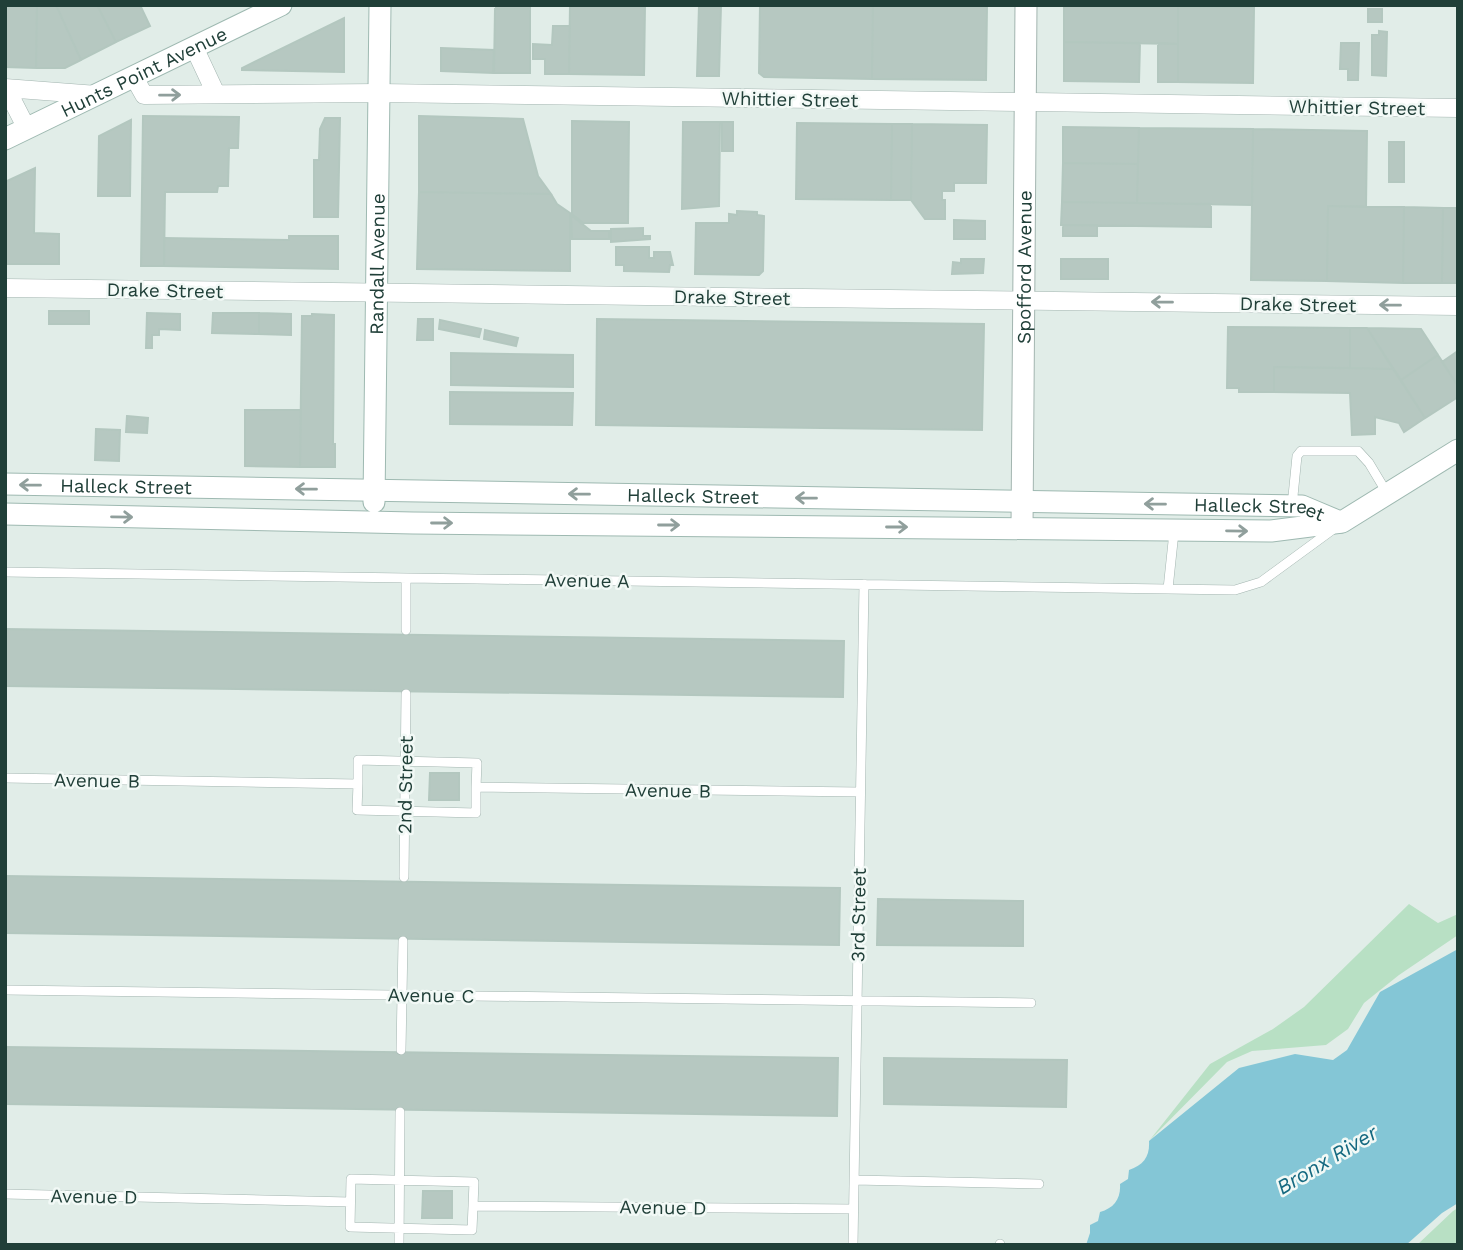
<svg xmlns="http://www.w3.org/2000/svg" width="1463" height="1250" font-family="'Work Sans',sans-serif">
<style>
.green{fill:#b8e0c4}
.water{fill:#84c6d6}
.building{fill:#b6c8c1;stroke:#b3c7bf;stroke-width:2}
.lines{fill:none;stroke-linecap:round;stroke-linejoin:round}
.service-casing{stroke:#a3b5b0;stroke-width:10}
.minor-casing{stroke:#a3b5b0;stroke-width:19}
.tertiary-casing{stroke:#a3b5b0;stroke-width:23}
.secondary-casing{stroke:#9eb9b1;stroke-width:23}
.service{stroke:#fff;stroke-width:9}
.minor{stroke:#fff;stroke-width:18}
.tertiary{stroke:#fff;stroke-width:21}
.secondary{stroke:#fff;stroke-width:21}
.oneway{stroke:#909f9c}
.labels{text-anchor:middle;stroke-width:5;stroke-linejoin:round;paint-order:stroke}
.street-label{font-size:19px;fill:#203f38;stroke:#f2f9f6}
.water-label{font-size:21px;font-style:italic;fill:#156980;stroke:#f2f9f6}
</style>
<rect width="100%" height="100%" fill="#e1ede8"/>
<path class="green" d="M1409 904 1438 923 1458 914V935L1399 975 1364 1003 1348 1029 1326 1045 1252 1051 1227 1062 1149 1141 1210 1064 1273 1029 1304 1007Z
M1458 1208V1245H1417L1453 1211Z"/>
<path class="water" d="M1458 949V1203L1442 1213 1406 1245H1086L1090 1233V1225L1098 1221 1100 1212C1114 1208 1121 1199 1120 1184L1128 1179 1129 1170C1144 1165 1150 1156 1149 1141L1239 1068 1295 1054 1333 1060 1347 1050 1380 992Z"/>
<path class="building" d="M5 5H37L36 68 5 67Z
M37 5H56L81 60 65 68H36Z
M56 5H97L116 42 81 60Z
M97 5H140L150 26 116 42Z
M496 5H530V9H496Z
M570 5H645L644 75 569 74Z
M699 5H721L719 76H697Z
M760 5H873L872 79 764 77 759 73Z
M873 5H987L986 80 872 79Z
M1064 5 1178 6V44L1064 42Z
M1178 6 1254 7 1253 83 1178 82Z
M495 9H530V73H494Z
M1368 9H1382V22H1368Z
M344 18V72L242 70V68Z
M553 26H570L569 74H545V59H533V44L552 45Z
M1379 31 1387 32 1386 76 1372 75V35H1379Z
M1064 42 1140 43 1139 82 1064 81Z
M1158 43 1178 44V82H1158Z
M1341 43H1359L1358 80H1348V69H1340Z
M441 48 494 50 493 73 441 71Z
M143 116 239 117 238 148H229L228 186H218L217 192H165L164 266H141Z
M419 116 523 119 538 176 551 194 419 192Z
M325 118H340L338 217H314V160H319L320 129Z
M131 120 130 196H98L99 136Z
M572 121 629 122 628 223H583L572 214Z
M683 122H720L719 206 682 209Z
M722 122H733V151H722Z
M797 123 892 124 891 200 796 199Z
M892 124H912L911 200H891Z
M912 124 987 125 986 183H954V191H942V200H945V219H925L911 200Z
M1063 127 1139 128 1138 164 1063 163Z
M1139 128 1253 129 1252 205 1137 203Z
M1253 129 1367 131 1366 207 1328 206 1327 281 1251 280Z
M1389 142H1404V182H1389Z
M1063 163 1138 164 1137 203 1062 202Z
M35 168 34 233 59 234V264H5V182Z
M419 192 551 194 557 204 570 213V271L417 269Z
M1062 202 1211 204V227L1061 225Z
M1328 206 1404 207 1403 283 1327 281Z
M1404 207 1443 208 1442 283H1403Z
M1443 208H1458V283H1442Z
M737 211 757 212V215L764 216 763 271 759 275 695 274 696 223H729V214L737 215Z
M571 215 591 231H609V239H572Z
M954 220 985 221V239H954Z
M1063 225H1097V236H1063Z
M643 228V236H650V239L611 242V229Z
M289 236H338V269L164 266V238L289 240Z
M616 247H649V258H654V252H670L673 265H670L669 272 624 271V265H616Z
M961 259H984L983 273 952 274 953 262 961 263Z
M1061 259H1108V279H1061Z
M49 311H89V324H49Z
M147 313 180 314V330L159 329V335H152V348H146Z
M213 313H259V334L212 333Z
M259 313 291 314V335L259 334Z
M312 314 334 315 333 444H335V467H300L302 316H312Z
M418 319H433V340H417Z
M597 319 984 324 982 430 596 425Z
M440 320 481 329 479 337 439 329Z
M1228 327 1350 328V368L1274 367V392H1239V388H1227Z
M1350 328H1367L1393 369 1350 368Z
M1367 328 1421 329 1438 355 1401 380Z
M485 330 518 338 516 346 484 339Z
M1458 351V386L1442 362Z
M451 353 573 355V387L451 385Z
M1438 355 1458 386V397L1425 418 1401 380Z
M1274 367 1393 369 1425 418 1404 432 1399 423 1375 417V434L1352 435 1350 393 1274 392Z
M450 392 573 393 572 425 450 424Z
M245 410H301L300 467 245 466Z
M127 416 148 418 147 433 126 432Z
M96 429 120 430 119 461 95 460Z
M5 629 844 641 843 697 5 686Z
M430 773H459V800H429Z
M5 876 840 888 839 945 5 933Z
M878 899 1023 901V946L877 945Z
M5 1047 838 1058 837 1116 5 1104Z
M884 1058 1067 1060 1066 1107 884 1104Z
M423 1191H452V1218H422Z"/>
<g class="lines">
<g class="service-casing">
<path id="service" d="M1292 506 1297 456 1301 451H1358L1369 463 1387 493
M5 572 1235 590 1261 582 1332 530
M1168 589 1174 532
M406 630V578
M5 778 358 784V760L477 763 476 787 860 792
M358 784 357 810 476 813V787
M404 877 406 694
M5 990 1031 1003
M401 1050 403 941
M351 1179 474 1182 472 1230 350 1227Z
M854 1180 1039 1184
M5 1194 350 1202
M473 1206 853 1209
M399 1245 400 1112
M853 1245 864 584
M1000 1245V1244"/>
</g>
<g class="minor-casing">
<path id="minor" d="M194 47 216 94
M134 77 144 95 379 93 1458 108
M5 88 97 95
M6 88 27 129
M5 288 1458 306"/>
</g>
<g class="tertiary-casing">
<g id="tertiary">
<path id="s1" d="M1022 528 1026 5"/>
</g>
</g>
<g class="secondary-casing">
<g id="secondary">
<path id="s2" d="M5 139 281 5"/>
<path id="s3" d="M5 484 1302 506 1340 522"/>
<path id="s4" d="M374 502 380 5"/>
<path d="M5 514 413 523 1271 531 1342 522 1458 450"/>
</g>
</g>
<use href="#service" class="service"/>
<use href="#minor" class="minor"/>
<use href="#tertiary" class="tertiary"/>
<use href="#secondary" class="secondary"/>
</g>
<defs><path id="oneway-shaft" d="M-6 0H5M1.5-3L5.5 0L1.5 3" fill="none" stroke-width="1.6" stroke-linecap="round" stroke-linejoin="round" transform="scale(1.75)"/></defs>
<g class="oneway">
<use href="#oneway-shaft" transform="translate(170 95) rotate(-1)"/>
<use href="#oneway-shaft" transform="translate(1162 302) rotate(-179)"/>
<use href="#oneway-shaft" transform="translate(1390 305) rotate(-179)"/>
<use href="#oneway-shaft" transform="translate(30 485) rotate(-179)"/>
<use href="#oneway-shaft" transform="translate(306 489) rotate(-179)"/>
<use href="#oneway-shaft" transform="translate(579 494) rotate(-179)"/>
<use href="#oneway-shaft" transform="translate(806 498) rotate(-179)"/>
<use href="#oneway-shaft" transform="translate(1155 504) rotate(-179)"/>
<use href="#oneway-shaft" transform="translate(122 517) rotate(1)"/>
<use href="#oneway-shaft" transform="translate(442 523)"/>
<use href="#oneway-shaft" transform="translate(669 525)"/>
<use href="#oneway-shaft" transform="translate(897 527)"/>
<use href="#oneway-shaft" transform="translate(1237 531) rotate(1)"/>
</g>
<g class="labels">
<g class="street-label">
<text dy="7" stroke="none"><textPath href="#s2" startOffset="154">Hunts Point Avenue</textPath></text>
<text transform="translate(790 99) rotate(1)" y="7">Whittier Street</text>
<text transform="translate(1357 107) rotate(1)" y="7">Whittier Street</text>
<text dy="7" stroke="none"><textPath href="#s4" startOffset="238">Randall Avenue</textPath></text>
<text dy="7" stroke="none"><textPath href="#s1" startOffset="261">Spofford Avenue</textPath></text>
<text transform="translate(165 290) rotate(1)" y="7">Drake Street</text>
<text transform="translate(732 297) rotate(1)" y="7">Drake Street</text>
<text transform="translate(1298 304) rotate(1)" y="7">Drake Street</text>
<text dy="7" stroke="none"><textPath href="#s3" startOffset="121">Halleck Street</textPath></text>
<text dy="7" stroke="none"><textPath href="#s3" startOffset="688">Halleck Street</textPath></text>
<text dy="7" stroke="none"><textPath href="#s3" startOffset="1255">Halleck Street</textPath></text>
<text transform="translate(587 580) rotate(1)" y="7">Avenue A</text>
<text transform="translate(97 780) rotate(1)" y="7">Avenue B</text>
<text transform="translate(405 785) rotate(-89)" y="7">2nd Street</text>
<text transform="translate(668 790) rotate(1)" y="7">Avenue B</text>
<text transform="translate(858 915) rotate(-89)" y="7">3rd Street</text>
<text transform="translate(431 995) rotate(1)" y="7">Avenue C</text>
<text transform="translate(94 1196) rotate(1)" y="7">Avenue D</text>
<text transform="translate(663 1207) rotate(1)" y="7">Avenue D</text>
</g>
<g class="water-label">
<text transform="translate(1327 1160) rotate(-31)" y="7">Bronx River</text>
</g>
</g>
<rect width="1463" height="1250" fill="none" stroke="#203f38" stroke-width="14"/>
</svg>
